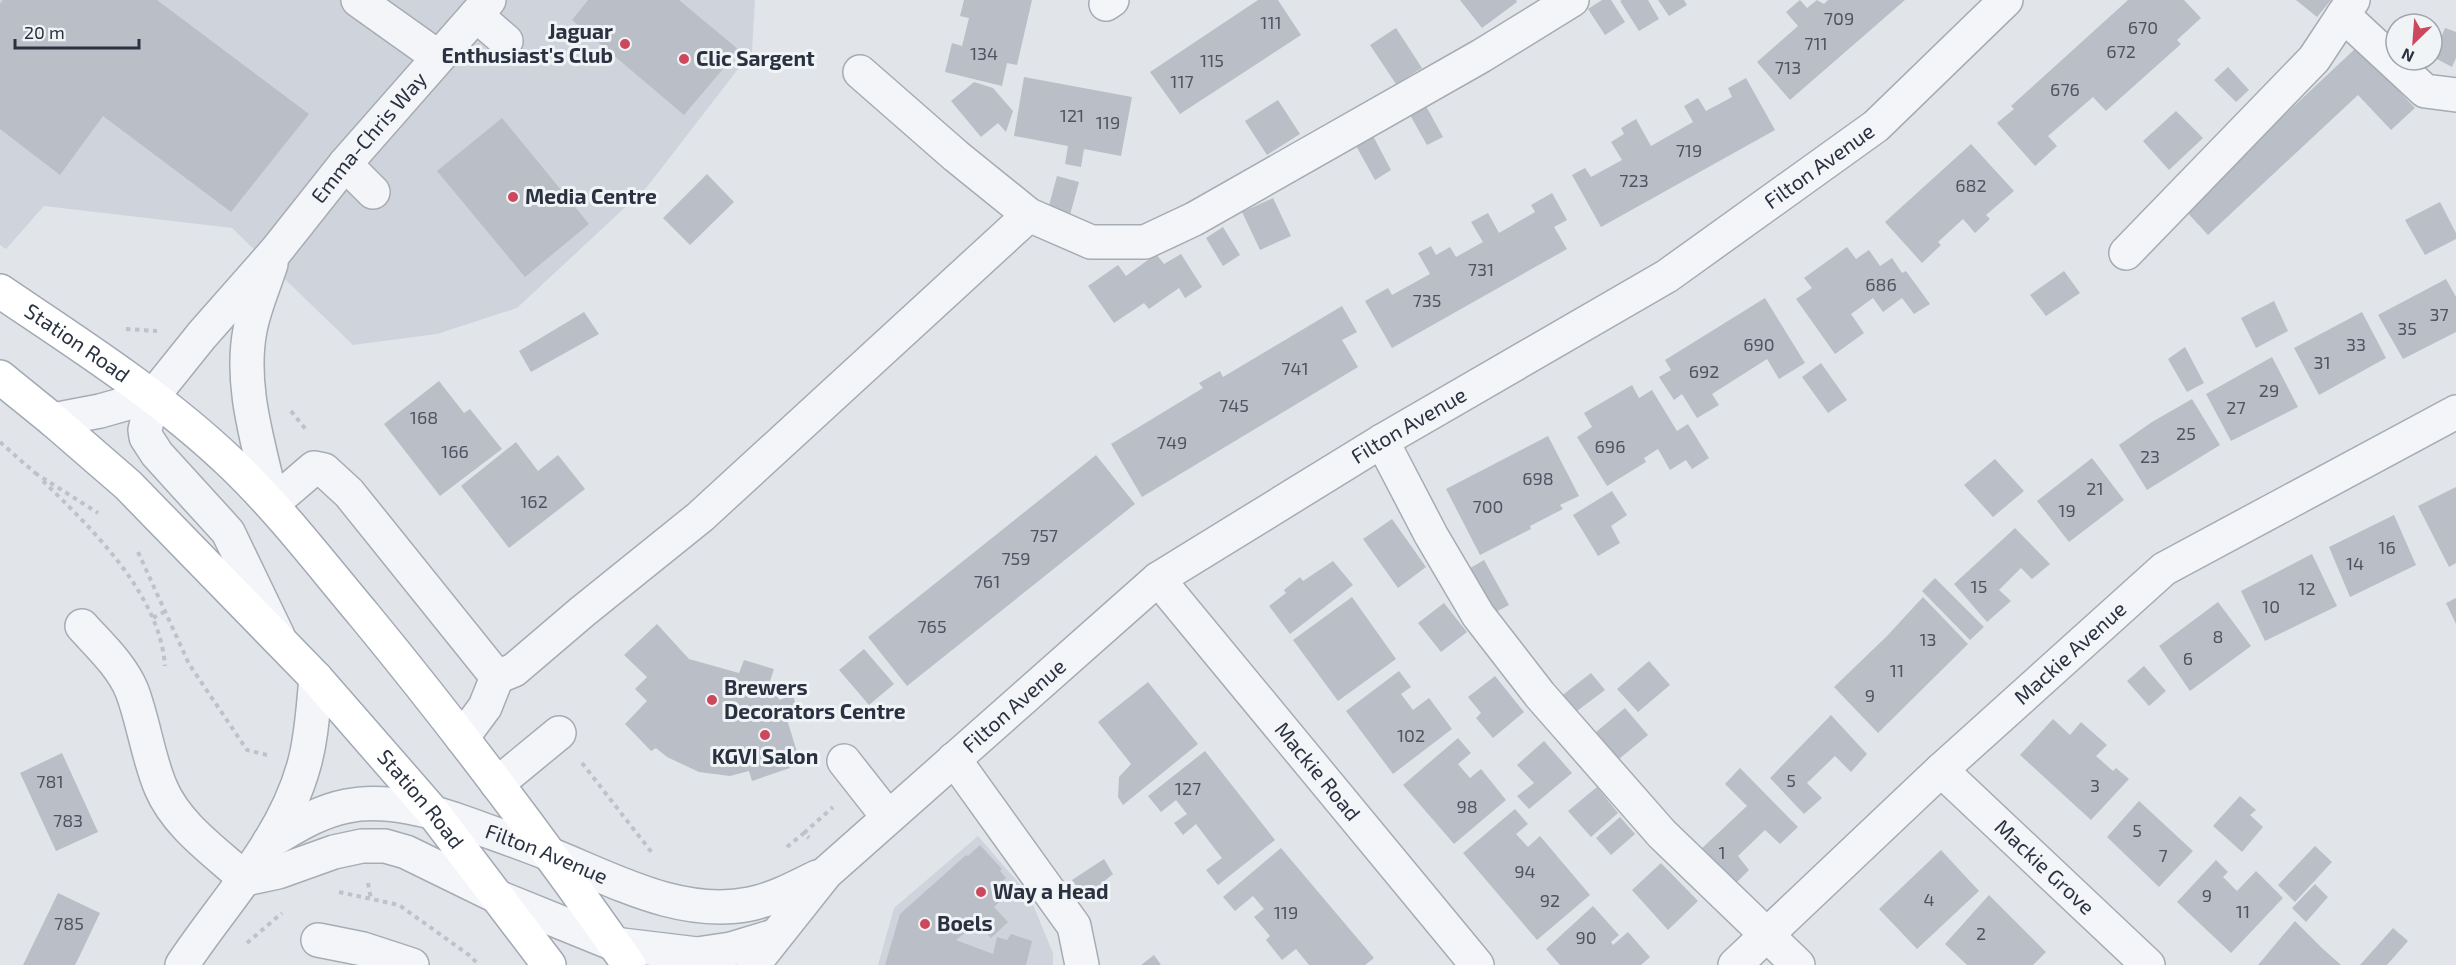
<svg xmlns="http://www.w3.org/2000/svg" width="2456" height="965" font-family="'Exo 2',sans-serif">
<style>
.built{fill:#cfd4dc}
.building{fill:#b9bec7}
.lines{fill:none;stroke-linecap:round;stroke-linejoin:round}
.minor-casing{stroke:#a6acb4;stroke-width:36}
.major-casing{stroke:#a1a9b5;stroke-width:36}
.path{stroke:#bfc2c8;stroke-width:4;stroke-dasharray:4.5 4.5;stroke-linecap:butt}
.minor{stroke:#f4f5f8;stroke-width:33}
.major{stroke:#fff;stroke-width:33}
.poi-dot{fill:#cd485c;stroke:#f1f4f7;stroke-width:2}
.labels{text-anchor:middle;stroke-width:6;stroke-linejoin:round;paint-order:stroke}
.number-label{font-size:18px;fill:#4e5562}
.poi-label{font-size:21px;font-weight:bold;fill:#2a3241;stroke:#f1f4f7;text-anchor:start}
.street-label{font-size:21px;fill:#2a3241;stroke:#f1f4f7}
</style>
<rect width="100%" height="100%" fill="#e1e5ea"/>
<path class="built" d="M0 0H755L752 51 647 187 517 308 437 334 353 345 232 228 44 206 6 249 0 245Z
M978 836 1029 895 1053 953V965H878L894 908Z"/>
<path class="building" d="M3 0H157L309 114 231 212 103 116 60 175 0 129V4Z
M588 0H679L739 50 684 115 572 20Z
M964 0H1032L1017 65 1007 63 1002 86 945 72 952 43 962 46 969 18 960 16Z
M1258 0H1278L1301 35 1180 114 1150 72Z
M1460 0H1516L1517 2 1482 28Z
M1602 0H1611L1625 22 1605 35 1588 9Z
M1622 0H1648L1659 19 1639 31 1620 1Z
M1658 0H1684L1687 5 1669 16Z
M1800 0 1807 8 1817 0 1824 4 1828 0H1905L1790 100 1757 62 1798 26 1786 12Z
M2128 0H2184L2201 18 2177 40 2181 44 2106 111 2093 97 2048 136 2057 146 2035 166 1997 123 2014 109 2011 106Z
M2296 0H2331L2317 17Z
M1396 28 1422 68 1396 84 1370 45Z
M2445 28 2456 32V58L2452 67 2433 57Z
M2357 47 2415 108 2391 130 2358 95 2208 235 2184 209Z
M2228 67 2249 90 2236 102 2214 80Z
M1024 77 1132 97 1121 156 1084 149 1081 167 1065 164 1068 146 1014 136Z
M1746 78 1775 130 1601 227 1572 175 1585 168 1591 177 1622 160 1611 142 1624 134 1621 128 1636 119 1651 146 1693 122 1684 106 1698 98 1706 111 1732 97 1728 88Z
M974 82 993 88 1013 111 1006 132 998 123 981 137 951 101Z
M1278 100 1300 134 1267 155 1245 121Z
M1426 106 1443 137 1427 145 1410 115Z
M2176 111 2203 138 2169 170 2143 141Z
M502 118 589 224 525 277 437 171Z
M1372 134 1391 170 1375 180 1355 144Z
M1971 144 2014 191 1986 215 1990 219 1975 233 1963 219 1938 242 1941 245 1922 263 1885 222Z
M707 174 734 202 690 245 663 218Z
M1057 176 1079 182 1070 215 1048 209Z
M1552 193 1567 220 1554 227 1567 249 1392 348 1365 301 1388 288 1392 295 1430 274 1418 253 1431 246 1436 255 1450 247 1456 257 1483 242 1471 222 1488 213 1499 233 1535 212 1531 205Z
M1273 198 1291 236 1260 250 1242 212Z
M2440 202 2456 233V239L2425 255 2405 220Z
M1223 227 1240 255 1223 266 1206 238Z
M1847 247 1856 259 1869 250 1880 266 1892 258 1902 273 1906 271 1930 304 1914 314 1902 298 1883 312 1873 298 1851 314 1864 333 1835 354 1796 299 1812 288 1804 278Z
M1156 254 1164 264 1181 254 1202 287 1185 298 1179 288 1149 309 1144 303 1114 323 1088 286 1118 265 1126 276Z
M2064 271 2080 293 2046 316 2030 295Z
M2446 279 2456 297V332L2403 359 2378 315Z
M1765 298 1805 363 1779 379 1767 359 1712 394 1719 405 1697 418 1682 394 1674 400 1659 377 1671 370 1665 360Z
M2274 301 2288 331 2256 348 2241 318Z
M1342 306 1357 332 1342 340 1358 367 1142 497 1111 444 1203 388 1199 383 1220 371 1223 377Z
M584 312 599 334 531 372 519 351Z
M2362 312 2386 358 2319 395 2294 348Z
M2185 347 2204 383 2187 392 2168 359Z
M2272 357 2298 407 2231 441 2206 394Z
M1821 363 1847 400 1828 413 1802 377Z
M439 381 464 413 470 409 502 449 440 496 384 424Z
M1632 385 1639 398 1652 390 1677 431 1688 424 1709 458 1692 469 1686 460 1670 470 1658 449 1644 458 1646 462 1607 486 1577 437 1592 427 1584 413Z
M2192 399 2220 445 2147 490 2119 445 2152 422Z
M1548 436 1579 496 1560 505 1563 509 1530 526 1531 529 1480 555 1446 489Z
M516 442 538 471 558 455 585 489 509 548 461 486Z
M1096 455 1135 504 907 686 868 637Z
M2092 458 2124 500 2069 542 2037 501Z
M1995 459 2024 491 1993 517 1964 485Z
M2456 487V563L2449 567 2418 506Z
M1612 491 1627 515 1611 526 1620 543 1598 556 1573 515Z
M2394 515 2416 565 2350 597 2329 547Z
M1392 519 1426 567 1398 588 1363 539Z
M2015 528 2050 564 2032 579 2021 568 1999 590 2011 601 1987 622 1954 584Z
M2312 554 2337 606 2265 641 2241 591Z
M1484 560 1509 605 1492 614 1467 570Z
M1333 561 1353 585 1290 634 1269 606 1286 593 1284 590 1300 577 1303 581Z
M1935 578 1984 627 1970 640 1922 591Z
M1352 597 1396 659 1338 701 1293 640Z
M1923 597 1968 644 1878 733 1834 687 1887 636Z
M2456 598V624L2446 603Z
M2218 602 2251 646 2190 691 2159 646Z
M1444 603 1467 632 1441 652 1418 623Z
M657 624 689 659 739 673 744 660 774 669 770 681 775 683 779 700 793 695 797 709 785 713 798 755 786 758 790 768 752 781 749 771 730 776 699 772 667 757 656 748 651 751 625 724 647 701 635 689 647 677 624 655Z
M864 649 894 684 869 705 839 670Z
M1649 661 1670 685 1638 712 1617 689Z
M2144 666 2166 691 2149 706 2127 681Z
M1399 671 1411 687 1401 694 1413 710 1429 698 1452 729 1393 774 1346 711Z
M1591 673 1605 690 1573 714 1560 697Z
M1495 676 1524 712 1493 738 1476 718 1481 713 1468 697Z
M1148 682 1198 744 1123 805 1118 797 1119 777 1131 764 1098 722Z
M1625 708 1648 735 1619 759 1596 732Z
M1831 715 1867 754 1851 772 1835 756 1807 783 1822 798 1804 814 1770 778Z
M2053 719 2070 735 2081 722 2107 745 2096 756 2113 771 2116 768 2129 779 2091 820 2020 755Z
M1458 738 1471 753 1458 764 1470 778 1481 769 1506 800 1454 844 1403 785Z
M1544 741 1572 773 1529 809 1517 796 1534 783 1517 765Z
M1205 751 1275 840 1218 885 1206 870 1222 858 1208 840 1196 824 1183 835 1174 823 1187 814 1176 800 1161 812 1148 796Z
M62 753 98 832 56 851 20 773Z
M1740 768 1798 827 1780 844 1765 830 1738 856 1749 870 1733 886 1700 850 1747 806 1725 784Z
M1597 787 1618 813 1591 837 1568 811Z
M2240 796 2256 810 2250 815 2263 827 2242 852 2213 826Z
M2139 801 2193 851 2159 887 2107 837Z
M1515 809 1528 824 1516 834 1528 847 1540 836 1590 895 1537 940 1463 853Z
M1620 817 1635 834 1611 855 1596 838Z
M980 845 1002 869 1000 871 1006 878 996 887 1004 897 994 907 1008 922 991 938 977 923 956 940 993 954 997 937 1007 940 1011 934 1032 941 1026 965H885L900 914 966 855 968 856Z
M2315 846 2332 862 2295 902 2278 885Z
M1281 848 1374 958 1365 965H1309L1296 949 1282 960 1266 940 1270 936 1254 917 1264 909 1253 896 1235 911 1223 897Z
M1941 850 1979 891 1917 949 1879 909Z
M1104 859 1113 874 1085 897 1072 880Z
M2216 860 2228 872 2223 877 2237 891 2256 871 2283 898 2231 953 2177 902Z
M1661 863 1698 901 1668 930 1632 890Z
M2315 884 2328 897 2306 922 2292 908Z
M58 893 100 913 80 955 75 965H23Z
M1989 895 2046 952 2033 965H1967L1945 944Z
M1593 906 1619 935 1611 942 1613 945 1628 932 1650 957 1641 965H1560L1546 949Z
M2295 921 2323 949 2341 965H2258Z
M2393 928 2408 941 2387 965H2360Z
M1154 955 1161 965H1141Z"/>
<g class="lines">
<g class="minor-casing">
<g id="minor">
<path d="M358 0 438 57"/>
<path d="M1106 4 1112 0"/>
<path d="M476 15 506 41"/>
<path d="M2343 15 2425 91 2456 95"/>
<path d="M860 72 956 156 1029 215 1091 242H1145L1194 219 1481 56 1572 0"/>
<path d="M345 164 373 192"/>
<path d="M2126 253 2314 59 2353 0"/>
<path d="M271 264C264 286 254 308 250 330 239 388 260 447 272 504L314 468 324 470 349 493 497 677"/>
<path d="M53 420 100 411 153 396"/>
<path d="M1382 441 1431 535 1478 615 1540 695 1662 834 1798 965"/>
<path id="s1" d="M1158 579 1477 965"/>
<path d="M82 626C100 646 122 666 132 691 144 723 148 758 161 788 177 826 216 852 245 879"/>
<path id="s2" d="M278 636 228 532 157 454 146 437 145 430 153 396 202 335 276 251 345 164 489 0"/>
<path d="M497 677 514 670 582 612 700 517 1029 215"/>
<path d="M462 738 485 707 497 677"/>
<path d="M954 759 1074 926 1082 965"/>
<path d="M844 761 888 817"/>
<path id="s3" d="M1941 770 2148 965"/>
<path d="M497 784 559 733"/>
<path id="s4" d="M269 842C295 827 317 812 347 806 384 798 433 811 468 824 495 834 522 843 549 854 612 879 679 918 750 904 774 899 795 888 817 877"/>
<path d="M245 879 278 872 334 852 362 846H385L406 852 498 897 614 944 697 954 731 949 774 936"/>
<path d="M318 940 363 949 412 965"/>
<path d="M182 965C225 900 283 842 304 765 312 737 313 707 316 678"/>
<path id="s5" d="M753 965 826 873 1158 579 1382 441 1667 276 1876 126 2006 0"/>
<path id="s6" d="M1735 965 1941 770 2164 569 2456 412"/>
</g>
</g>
<g class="major-casing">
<g id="major">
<path id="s7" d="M0 291C80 345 162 397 232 464 280 510 321 564 364 615 457 728 545 845 629 965"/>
<path id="s8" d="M0 377 53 420 128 485 316 678 432 811 549 965"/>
</g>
</g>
<path class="path" d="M126 329 157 331
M291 411 307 431
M0 442 35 473
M35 473 98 513
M43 481C91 528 160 594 165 666
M138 552 189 664 247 750 267 755
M153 618 164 612
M582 763 653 854
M804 833 833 807
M787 847 804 833 809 838
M368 883 371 899
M339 892 399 905 469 955 479 965
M247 943 282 913"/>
<use href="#minor" class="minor"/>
<use href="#major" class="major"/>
</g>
<g class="poi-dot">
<circle cx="625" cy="44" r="6"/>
<circle cx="684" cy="59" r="6"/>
<circle cx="513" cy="197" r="6"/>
<circle cx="712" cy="700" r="6"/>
<circle cx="765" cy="735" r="6"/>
<circle cx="981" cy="892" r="6"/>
<circle cx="925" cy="924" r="6"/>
</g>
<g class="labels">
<g class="number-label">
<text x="1839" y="25">709</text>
<text x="1271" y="29">111</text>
<text x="2143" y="34">670</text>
<text x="1816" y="50">711</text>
<text x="2121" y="58">672</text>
<text x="984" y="60">134</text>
<text x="1212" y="67">115</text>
<text x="1788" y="74">713</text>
<text x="1182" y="88">117</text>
<text x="2065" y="96">676</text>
<text x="1072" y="122">121</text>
<text x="1108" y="129">119</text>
<text x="1689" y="157">719</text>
<text x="1634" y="187">723</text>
<text x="1971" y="192">682</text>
<text x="1481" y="276">731</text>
<text x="1881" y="291">686</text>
<text x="1427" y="307">735</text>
<text x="2439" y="321">37</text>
<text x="2407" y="335">35</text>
<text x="1759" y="351">690</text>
<text x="2356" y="351">33</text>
<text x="2322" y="369">31</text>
<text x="1295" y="375">741</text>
<text x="1704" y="378">692</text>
<text x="2269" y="397">29</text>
<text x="1234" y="412">745</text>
<text x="2236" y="414">27</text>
<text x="424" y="424">168</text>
<text x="2186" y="440">25</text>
<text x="1172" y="449">749</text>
<text x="1610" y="453">696</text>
<text x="455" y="458">166</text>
<text x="2150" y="463">23</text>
<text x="1538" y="485">698</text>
<text x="2095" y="495">21</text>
<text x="534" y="508">162</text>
<text x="1488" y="513">700</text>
<text x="2067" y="517">19</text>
<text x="1044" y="542">757</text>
<text x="2387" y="554">16</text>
<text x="1016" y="565">759</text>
<text x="2355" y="570">14</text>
<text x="987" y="588">761</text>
<text x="1979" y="593">15</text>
<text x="2307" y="595">12</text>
<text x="2271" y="613">10</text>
<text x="932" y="633">765</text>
<text x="2218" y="643">8</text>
<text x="1928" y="646">13</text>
<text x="2188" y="665">6</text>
<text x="1897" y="677">11</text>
<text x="1870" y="702">9</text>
<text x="1411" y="742">102</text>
<text x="1791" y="787">5</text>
<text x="50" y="788">781</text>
<text x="2095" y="792">3</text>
<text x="1188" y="795">127</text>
<text x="1467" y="813">98</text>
<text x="68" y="827">783</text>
<text x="2137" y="837">5</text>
<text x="1722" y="859">1</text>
<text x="2163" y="862">7</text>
<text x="1525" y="878">94</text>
<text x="2207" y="902">9</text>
<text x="1929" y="906">4</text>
<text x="1550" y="907">92</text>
<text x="2243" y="918">11</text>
<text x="1286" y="919">119</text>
<text x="69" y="930">785</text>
<text x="1981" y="940">2</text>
<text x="1586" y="944">90</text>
</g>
<g class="poi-label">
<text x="613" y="39" text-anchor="end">Jaguar<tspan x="613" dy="24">Enthusiast's Club</tspan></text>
<text x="696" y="66">Clic Sargent</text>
<text x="525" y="204">Media Centre</text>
<text x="724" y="695">Brewers<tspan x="724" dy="24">Decorators Centre</tspan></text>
<text x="765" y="764" text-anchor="middle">KGVI Salon</text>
<text x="993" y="899">Way a Head</text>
<text x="937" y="931">Boels</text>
</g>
<g class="street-label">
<text dy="7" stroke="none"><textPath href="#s2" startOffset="620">Emma-Chris Way</textPath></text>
<text dy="7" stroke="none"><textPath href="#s5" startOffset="1341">Filton Avenue</textPath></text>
<text dy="7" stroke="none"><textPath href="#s7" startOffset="93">Station Road</textPath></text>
<text dy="7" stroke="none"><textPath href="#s5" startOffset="855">Filton Avenue</textPath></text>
<text dy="7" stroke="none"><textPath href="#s6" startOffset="458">Mackie Avenue</textPath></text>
<text dy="7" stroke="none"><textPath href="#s5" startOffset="369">Filton Avenue</textPath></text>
<text dy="7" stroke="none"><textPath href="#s1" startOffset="250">Mackie Road</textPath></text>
<text dy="7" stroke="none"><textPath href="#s8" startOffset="597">Station Road</textPath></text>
<text dy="7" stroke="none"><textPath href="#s4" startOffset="294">Filton Avenue</textPath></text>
<text dy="7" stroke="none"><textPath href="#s3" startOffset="142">Mackie Grove</textPath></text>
</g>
</g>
<g transform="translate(2414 42) rotate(205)"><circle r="28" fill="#f1f4f7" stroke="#a1a6ae" stroke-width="1.5"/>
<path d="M0-4.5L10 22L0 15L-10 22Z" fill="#cd485c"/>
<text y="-9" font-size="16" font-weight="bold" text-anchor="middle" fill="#2a3241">N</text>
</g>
<path d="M15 39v9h124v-9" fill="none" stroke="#2a3241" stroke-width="3"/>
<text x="24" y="39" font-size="18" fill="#2a3241" stroke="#f1f4f7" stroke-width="4.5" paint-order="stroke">20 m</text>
</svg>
